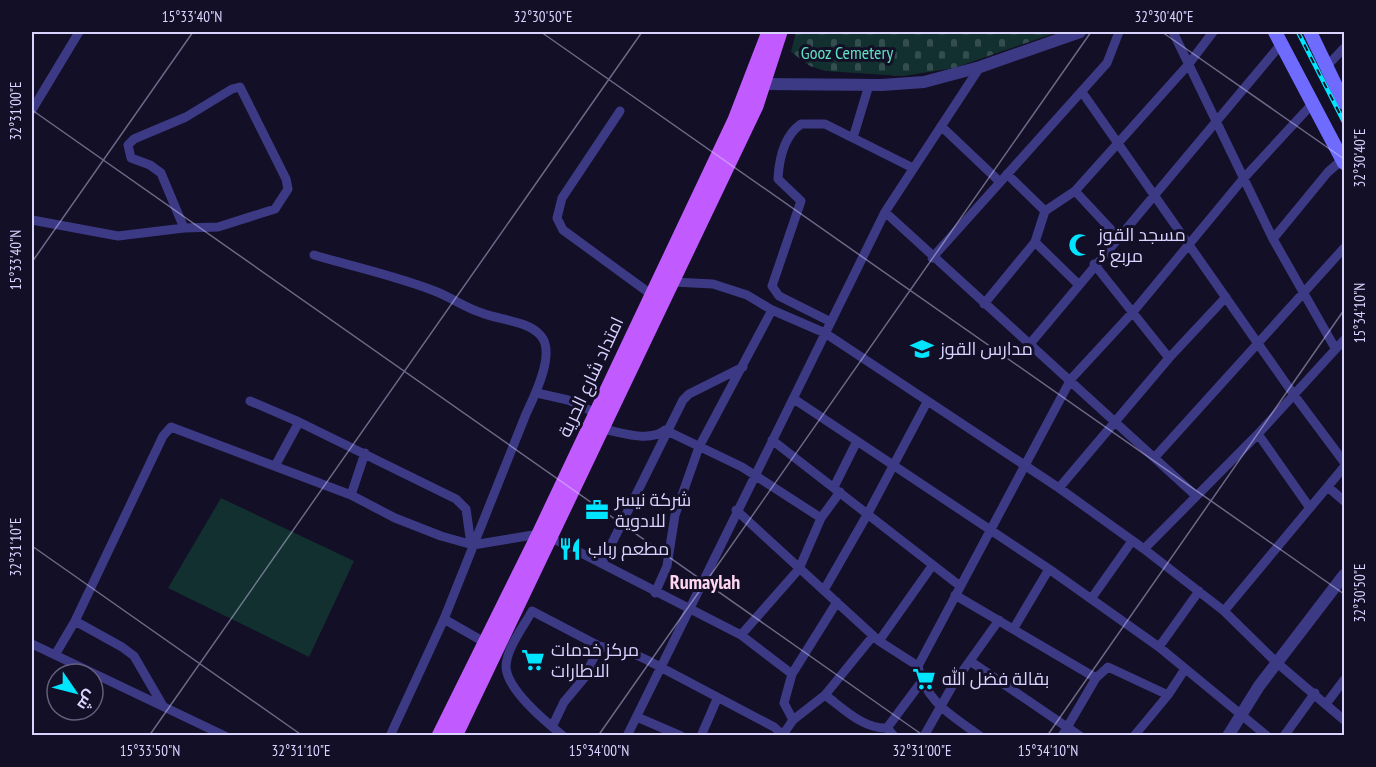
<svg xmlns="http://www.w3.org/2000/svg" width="1376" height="767" font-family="'PT Sans Narrow',Cairo,sans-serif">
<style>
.grass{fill:#12302f}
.cemetery{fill:url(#cemetery-stones)}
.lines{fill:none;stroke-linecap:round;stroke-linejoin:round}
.minor{stroke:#3d3a85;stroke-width:9}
.tertiary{stroke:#3d3a85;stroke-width:12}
.secondary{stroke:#6f6bff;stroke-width:14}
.primary{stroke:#c25bff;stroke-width:15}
.rail-casing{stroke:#00e5ff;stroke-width:4.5}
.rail{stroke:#130f26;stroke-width:2;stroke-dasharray:7;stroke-linecap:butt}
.ticks{fill:none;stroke:#d9d4ff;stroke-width:1.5;stroke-opacity:0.45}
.labels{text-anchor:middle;stroke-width:6;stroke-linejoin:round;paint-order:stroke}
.park-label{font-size:18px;fill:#5fe0c0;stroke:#130f26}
.poi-label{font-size:18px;fill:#d9d4ff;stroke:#130f26;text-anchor:start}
.street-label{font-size:18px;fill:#d9d4ff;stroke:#130f26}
.neighbourhood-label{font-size:20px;font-weight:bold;fill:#ffd6f0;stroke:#130f26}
.neatline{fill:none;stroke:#d9d4ff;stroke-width:2}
.ticks-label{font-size:15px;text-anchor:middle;fill:#d9d4ff}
</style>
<defs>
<pattern id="cemetery-stones" width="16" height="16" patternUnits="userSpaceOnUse" patternTransform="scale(1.5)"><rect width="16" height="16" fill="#12302f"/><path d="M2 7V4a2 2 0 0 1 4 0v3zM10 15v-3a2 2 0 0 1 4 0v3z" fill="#344d4e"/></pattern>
</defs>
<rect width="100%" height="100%" fill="#130f26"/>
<path class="grass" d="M221 498 354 561 309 657 168 588Z"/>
<path class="cemetery" d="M796 32H1058L954 68 903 76 825 71 810 66 791 52Z"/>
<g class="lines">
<path class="minor" d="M1173 32 1273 239 1335 348
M1327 66 1344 48
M1082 92 1294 395 1344 462
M32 110 79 32
M620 111 562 198 557 218 563 230 652 295
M941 126 1000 182
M853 138 869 85
M1007 174 1045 211
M1075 191 1117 236
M885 212 1195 495
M32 220 118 236 184 228 218 227 275 209 288 189 286 179 240 87 232 89 186 117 134 139 128 145 131 158 150 165 161 173 184 228
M1273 239 1328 172 1343 159
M1035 242 1078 284
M314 255C354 267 397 276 437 292 452 298 466 308 482 313 500 320 529 321 541 336 556 353 534 397 526 414L444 619 390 736
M932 258 1107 63 1119 32
M1094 264 1169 358
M673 282 713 284 747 295 772 310 825 333 1059 488 1144 549 1224 611 1276 662 1344 720
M984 304 1035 242 1045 211 1075 191 1188 65 1213 32
M831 322 779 296 772 286 801 201 778 179C779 159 784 136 801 124H825L913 168
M1029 345 1282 43
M537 393 568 400 596 413
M794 399 1049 569 1159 647 1267 736
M250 401 299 422 456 499 466 509 471 544
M602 429C621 432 649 443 665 430L742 467 821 518
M1258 434 1310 508
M772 440 960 586
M1155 457 1344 248
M275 466 299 422
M834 487 857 441
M1328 487 1344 501
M1059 488 1169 358 1226 297
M351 495 365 453
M736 510 879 641 918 666
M550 537 741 635 792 674
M1144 549 1258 434 1344 340
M602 563 683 400 689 394 743 367
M824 590 867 515 927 402
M655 593 667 566 675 515 699 447 772 310
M955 595 1096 678
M1091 599 1132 541
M1224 611 1344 467
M444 619 484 642
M75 621 122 647 134 656 163 706
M1014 628 1049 569
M741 635 799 569 821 518 840 492
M879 641 932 566
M32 644 225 736
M1159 647 1199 591
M55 655 75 621 163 436 171 427 351 495 395 518 441 536 473 545 539 534
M970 661 1080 736
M825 695C843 708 863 729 887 728L894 736
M1326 704 1344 680
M637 717 681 736
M793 720 784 703 792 674 837 602
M552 727 564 702 585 677 599 646
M887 728 922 681
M563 736C546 722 507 690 506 667 506 649 524 626 532 611L599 646 632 653 647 660 774 727 784 736
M627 736 885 212 980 67
M701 736 717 699
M782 736 793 720 825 695 873 636
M924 736 954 683 999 620
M980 736C953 716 925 702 918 666L1071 379 1133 312 1243 179 1314 102
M1062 736 1096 678 1108 667 1168 695
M1134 736 1168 695 1185 669
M1284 736 1315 693"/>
<path class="tertiary" d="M757 84 882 85 924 82 980 67 1080 32
M1228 736 1259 686 1344 575"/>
<path class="secondary" d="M1275 32 1344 163
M1310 32 1344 103"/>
<path class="primary" d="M439 736 539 534 735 120 769 32
M455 736 756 106 780 32"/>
<g class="rail-casing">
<path id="rail" d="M1298 32 1344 122"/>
</g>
<use href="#rail" class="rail"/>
</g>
<path class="ticks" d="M541 32 1344 594M1162 32 1344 159M32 110 924 736M32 262 193 32M32 546 303 736M149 736 642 32M598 736 1091 32M1047 736 1344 310"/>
<defs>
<g id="mosque-bare" transform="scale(1.8)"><path d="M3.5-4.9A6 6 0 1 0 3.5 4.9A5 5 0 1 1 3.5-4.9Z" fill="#00e5ff" stroke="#130f26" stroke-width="2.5" paint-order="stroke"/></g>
<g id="school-bare" transform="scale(1.8)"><path d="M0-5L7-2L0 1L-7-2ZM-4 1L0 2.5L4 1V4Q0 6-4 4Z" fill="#00e5ff" stroke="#130f26" stroke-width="2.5" paint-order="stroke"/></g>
<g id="office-bare" transform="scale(1.8)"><path d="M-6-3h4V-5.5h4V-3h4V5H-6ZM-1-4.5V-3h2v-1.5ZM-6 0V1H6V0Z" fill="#00e5ff" stroke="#130f26" stroke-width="2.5" paint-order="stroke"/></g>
<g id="restaurant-bare" transform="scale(1.8)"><path d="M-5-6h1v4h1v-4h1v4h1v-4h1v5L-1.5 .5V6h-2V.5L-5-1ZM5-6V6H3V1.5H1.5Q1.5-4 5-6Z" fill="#00e5ff" stroke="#130f26" stroke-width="2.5" paint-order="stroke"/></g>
<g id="supermarket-bare" transform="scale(1.8)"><path d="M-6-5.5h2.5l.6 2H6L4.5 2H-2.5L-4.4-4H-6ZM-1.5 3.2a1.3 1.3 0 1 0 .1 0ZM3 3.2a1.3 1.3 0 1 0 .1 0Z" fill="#00e5ff" stroke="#130f26" stroke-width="2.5" paint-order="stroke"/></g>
</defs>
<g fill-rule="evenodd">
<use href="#mosque-bare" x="1080" y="245"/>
<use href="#school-bare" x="922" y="349"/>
<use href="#office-bare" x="597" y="510"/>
<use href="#restaurant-bare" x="570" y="549"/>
<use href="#supermarket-bare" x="533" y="660"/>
<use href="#supermarket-bare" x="924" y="679"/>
</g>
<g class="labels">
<g class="park-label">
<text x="847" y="59">Gooz Cemetery</text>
</g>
<g class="poi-label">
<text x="1098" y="241">مسجد القوز<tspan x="1098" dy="21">مربع 5</tspan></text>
<text x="940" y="355">مدارس القوز</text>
<text x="615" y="506">شركة نيسر<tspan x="615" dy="21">للادوية</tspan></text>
<text x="588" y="555">مطعم رباب</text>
<text x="551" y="656">مركز خدمات<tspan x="551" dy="21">الاطارات</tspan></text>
<text x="942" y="685">بقالة فضل الله</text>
</g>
<g class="street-label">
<text transform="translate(591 377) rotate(-65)" y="6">امتداد شارع الحرية</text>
</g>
<g class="neighbourhood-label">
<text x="705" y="589">Rumaylah</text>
</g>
</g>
<rect width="1376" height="767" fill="none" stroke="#130f26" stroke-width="66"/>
<g transform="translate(75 692) rotate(125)"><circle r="28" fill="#130f26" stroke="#625e7d" stroke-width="1.5"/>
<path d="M0-4.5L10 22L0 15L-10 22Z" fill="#00e5ff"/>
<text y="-9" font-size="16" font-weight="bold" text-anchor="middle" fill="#d9d4ff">ش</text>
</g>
<rect x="33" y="33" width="1310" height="701" class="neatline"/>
<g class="ticks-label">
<text x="192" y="22">15°33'40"N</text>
<text x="543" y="22">32°30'50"E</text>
<text x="1164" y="22">32°30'40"E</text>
<text transform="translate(16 111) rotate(-90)" y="5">32°31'00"E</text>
<text transform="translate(1360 158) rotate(-90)" y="5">32°30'40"E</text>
<text transform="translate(16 260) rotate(-90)" y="5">15°33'40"N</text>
<text transform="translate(1360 313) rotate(-90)" y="5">15°34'10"N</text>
<text transform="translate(16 547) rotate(-90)" y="5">32°31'10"E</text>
<text transform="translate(1360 593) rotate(-90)" y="5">32°30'50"E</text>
<text x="150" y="756">15°33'50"N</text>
<text x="301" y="756">32°31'10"E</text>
<text x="599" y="756">15°34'00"N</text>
<text x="922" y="756">32°31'00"E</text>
<text x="1048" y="756">15°34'10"N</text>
</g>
</svg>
